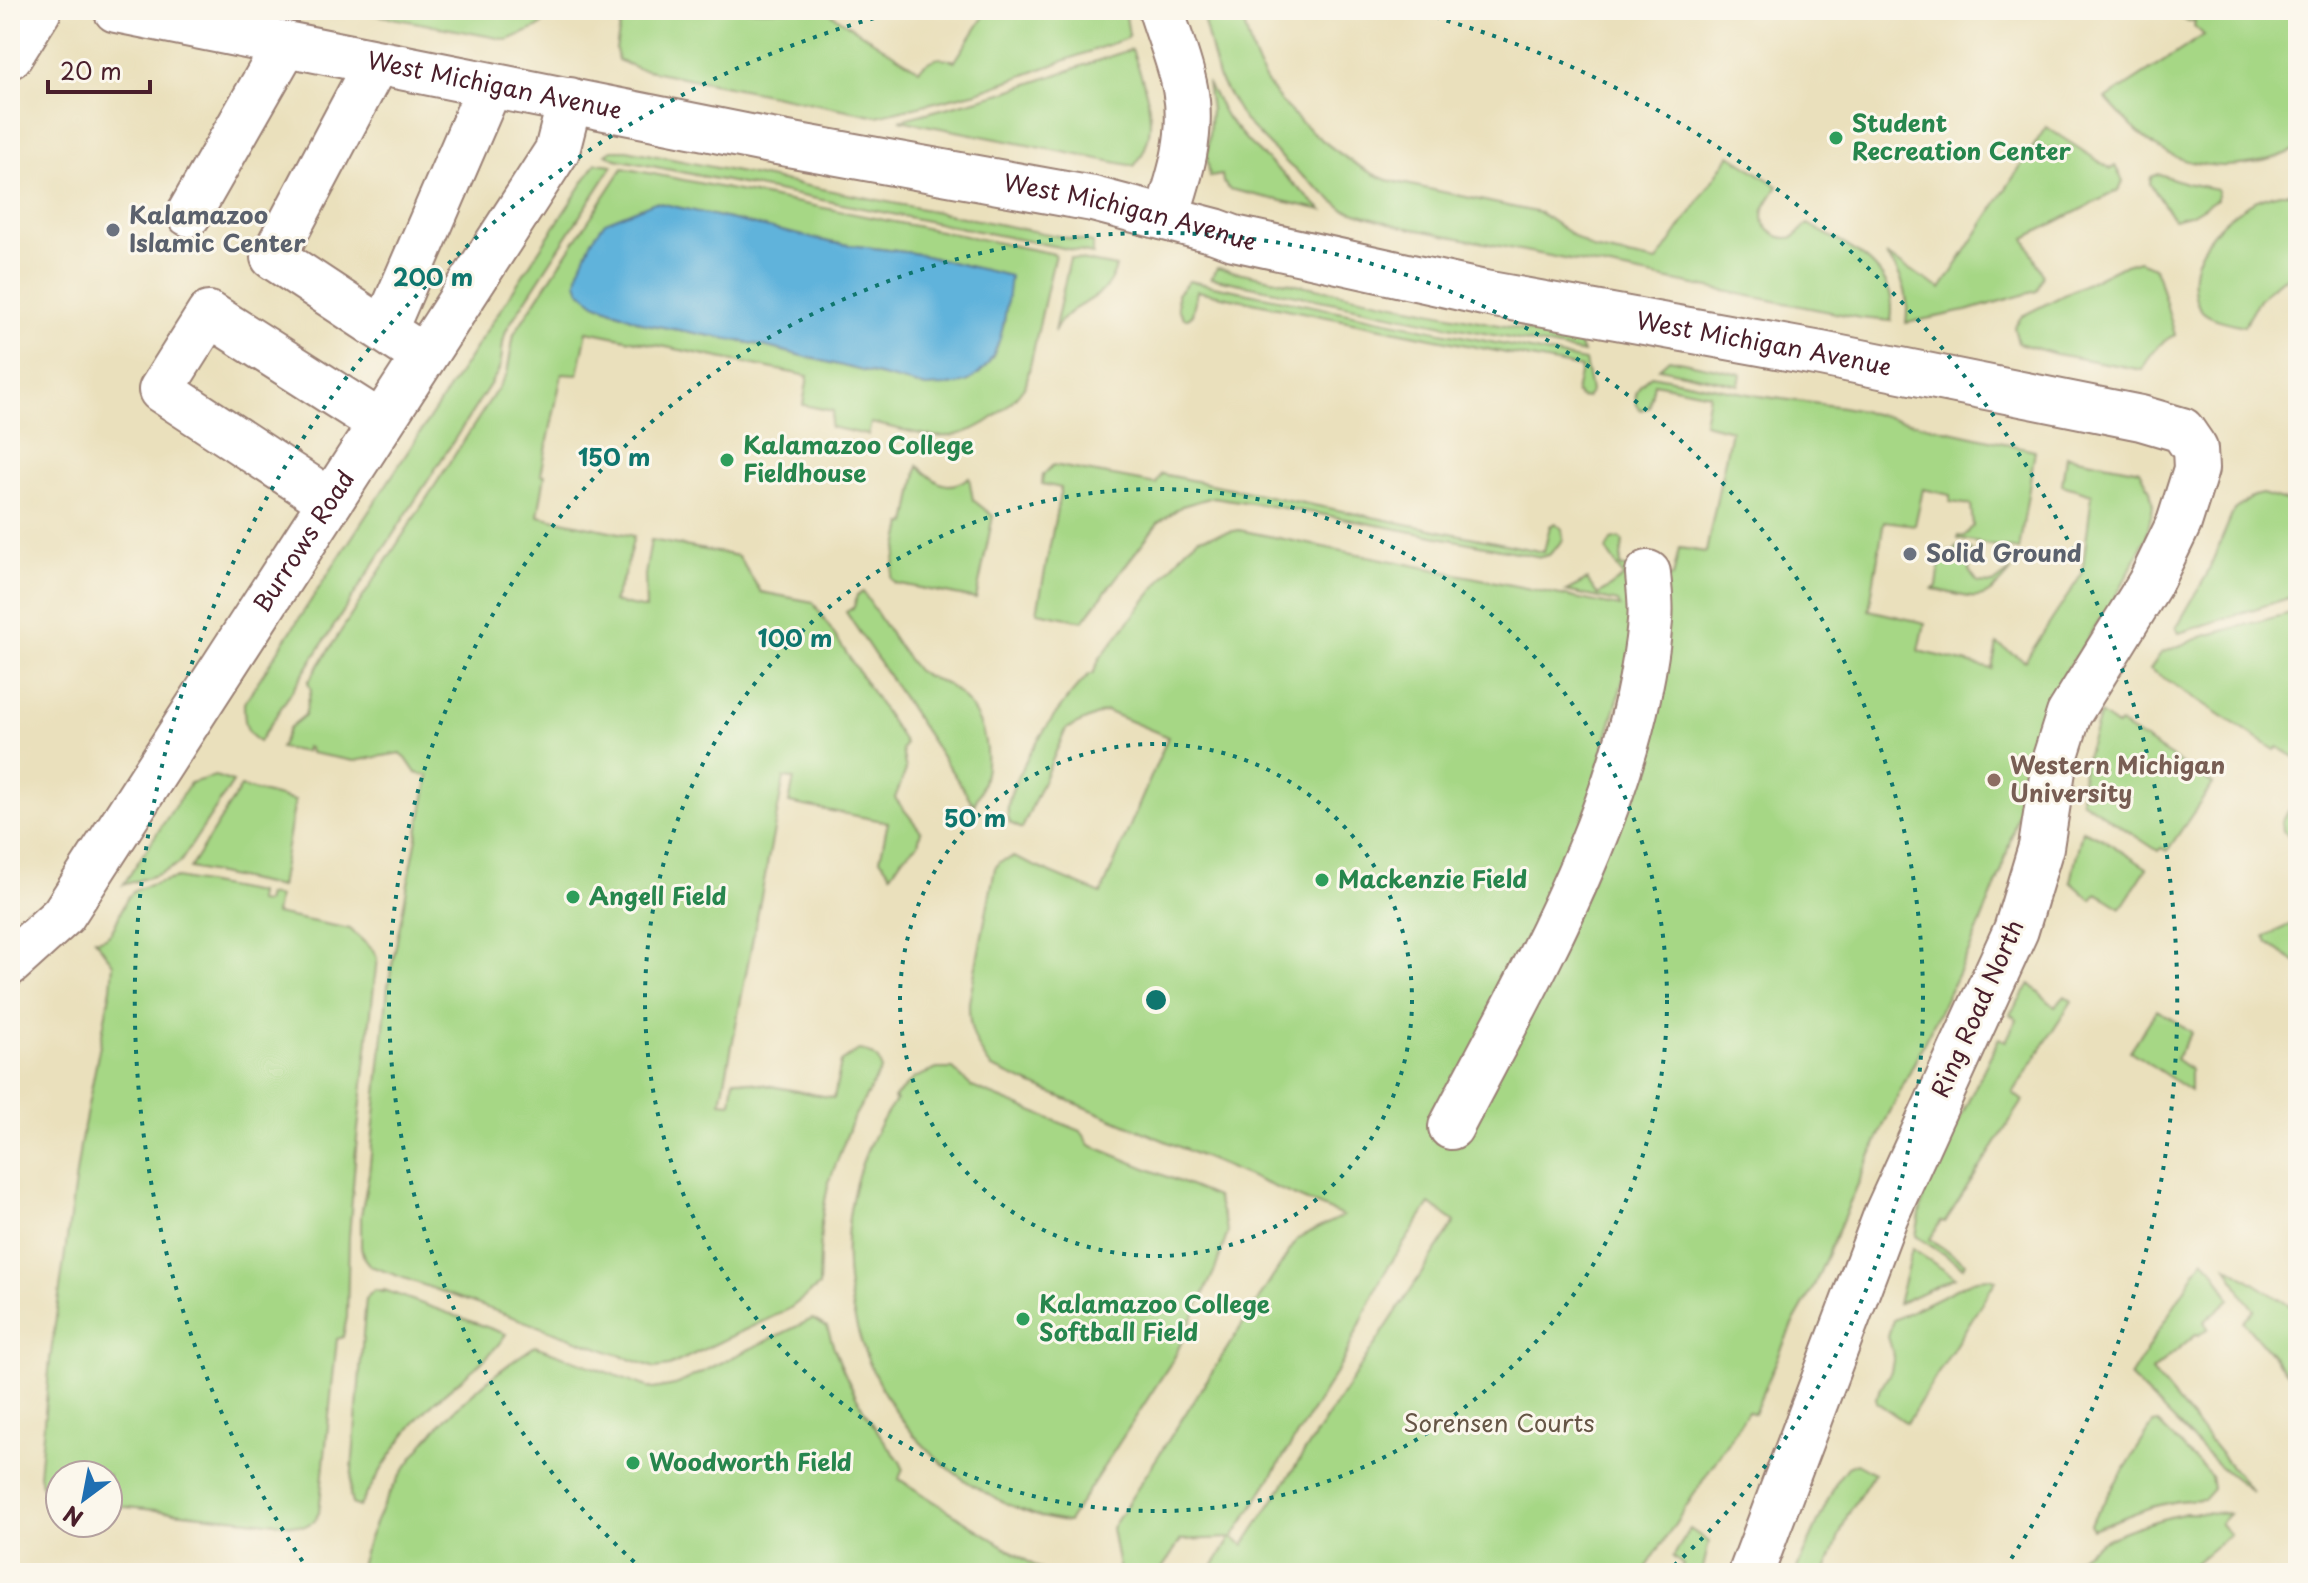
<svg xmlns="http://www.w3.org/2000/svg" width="2308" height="1583" font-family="'Playpen Sans',sans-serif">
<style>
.green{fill:#a6d785;stroke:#787b58;stroke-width:2;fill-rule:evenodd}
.water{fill:#60b3db;stroke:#556983;stroke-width:2}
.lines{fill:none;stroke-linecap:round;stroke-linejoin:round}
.minor-casing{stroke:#9a8074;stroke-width:48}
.minor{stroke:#fff;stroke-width:44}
.ring{fill:none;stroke:#0f766e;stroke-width:4;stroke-dasharray:4 8}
.leisure-dot{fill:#2e9e5b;stroke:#fbf7ec;stroke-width:3}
.worship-dot{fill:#6b7280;stroke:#fbf7ec;stroke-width:3}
.education-dot{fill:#8d6e63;stroke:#fbf7ec;stroke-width:3}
.labels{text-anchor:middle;stroke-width:6;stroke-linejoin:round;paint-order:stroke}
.street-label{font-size:24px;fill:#4a1f2b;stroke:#fbf7ec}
.leisure-label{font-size:24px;font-weight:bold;fill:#27864d;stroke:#fbf7ec;text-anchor:start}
.worship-label{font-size:24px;font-weight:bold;fill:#5b616d;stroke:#fbf7ec;text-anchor:start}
.education-label{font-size:24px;font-weight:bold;fill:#785e54;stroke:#fbf7ec;text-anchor:start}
.park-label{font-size:24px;fill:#665646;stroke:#fbf7ec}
.centre{fill:#0f766e;stroke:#fbf7ec;stroke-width:4}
.ring-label{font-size:24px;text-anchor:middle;font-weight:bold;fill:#0f766e;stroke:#fbf7ec;stroke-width:6;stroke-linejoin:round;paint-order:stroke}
</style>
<rect width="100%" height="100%" fill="#fbf7ec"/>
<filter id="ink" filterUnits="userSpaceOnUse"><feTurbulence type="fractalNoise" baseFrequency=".0125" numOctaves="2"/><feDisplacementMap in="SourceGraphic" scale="16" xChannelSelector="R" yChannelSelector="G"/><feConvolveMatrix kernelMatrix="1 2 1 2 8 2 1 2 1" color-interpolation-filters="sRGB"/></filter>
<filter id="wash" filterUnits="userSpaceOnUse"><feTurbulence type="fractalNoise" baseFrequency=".006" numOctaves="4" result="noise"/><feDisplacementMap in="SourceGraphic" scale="32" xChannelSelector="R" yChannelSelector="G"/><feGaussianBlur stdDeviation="1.8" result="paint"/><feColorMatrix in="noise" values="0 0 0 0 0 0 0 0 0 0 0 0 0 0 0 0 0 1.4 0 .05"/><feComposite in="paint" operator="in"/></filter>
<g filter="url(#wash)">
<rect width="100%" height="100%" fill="#eae0bc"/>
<path class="green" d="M351 10H559L537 28 508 40Z
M623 10H825L919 70C929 58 940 55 955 61L988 10H1125L1129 35 1125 39 977 92 877 116 637 68 618 60 616 49Z
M1201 10H1242C1245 33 1254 61 1266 81 1287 116 1349 166 1387 180L1540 213 1593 249 1657 262 1730 155 1778 186C1774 193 1767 202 1764 210 1759 229 1778 241 1794 237L1808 224C1847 247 1900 266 1891 321L1860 318 1399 226 1344 209 1290 166 1243 119 1218 77Z
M2171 10H2298V149C2253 169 2199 175 2155 146 2137 134 2121 115 2106 99L2204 35 2194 26 2195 21H2188Z
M1132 49C1145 87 1164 131 1134 166L900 120 1002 93Z
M1207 82 1227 118 1249 143 1322 210 1229 189 1223 182 1222 175 1210 177 1207 158 1211 110Z
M2046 127 2111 169 2115 166 2123 181 2119 190 2025 238 2043 275 2037 291 1966 311 1906 323C1910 295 1903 276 1886 255L1941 289Z
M612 150H627L1093 243V254L616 159 606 154Z
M596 163 613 165 508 327C499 344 505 355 498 372L259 742C244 731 244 720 244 703Z
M623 168 1055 254 1026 384C1006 413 970 441 932 436 912 433 891 427 871 423L868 435 830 427 833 411 803 405 808 376 587 331 578 375 562 374 541 474 545 475 538 516 634 536 625 573 613 602 646 609 645 575 651 540 738 556 761 592 813 602 905 743 902 750 906 770 895 798 921 831 918 844 902 858 891 874 880 859 888 822 789 803 794 779 784 778 721 1102 731 1103 734 1079 834 1098 841 1062 859 1050C871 1053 880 1057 881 1070L853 1119 828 1185 821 1223 819 1286 789 1309 669 1366 655 1368 370 1266 364 1258 361 1247V1215L369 1173 388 986 429 776 416 773 405 757 400 753 354 761 310 753 309 748 306 747 305 752 280 748 289 728 305 715 311 690 308 682 507 374 514 334ZM655 202 834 243 913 253 1009 276 1004 324 993 356 978 374 969 381 926 387 755 344 646 324 595 303 580 291Z
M2159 174 2186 183 2217 189V199L2192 214 2174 219 2150 184 2151 177Z
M2280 193H2298V272C2271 283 2255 300 2244 326 2232 323 2211 320 2202 311 2196 305 2195 296 2194 288 2188 243 2239 200 2280 193Z
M1070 258 1116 267C1104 308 1071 297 1054 332Z
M2139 261 2154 267 2158 275 2175 335C2159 343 2149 353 2143 370L2056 354 2018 343 2014 327 2022 316 2121 266Z
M1217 268 1578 341 1583 353 1211 278Z
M1189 281 1585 361 1591 391 1586 398 1580 397 1576 393 1581 368 1197 291 1192 315 1188 318H1184L1178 309 1177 294Z
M1669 359 1741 374 1739 385 1659 368Z
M1651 375 1759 396 1843 407 2035 450 2019 550 1957 539 1958 536 1964 537 1973 526 1971 505 1950 502V495L1923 489 1915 525 1884 521 1869 610 1925 623 1919 651 1992 669 1997 644 2025 661 2082 574 2092 494 2062 485 2066 456 2140 470 2150 490 2153 506 2146 538 2120 589 2066 671 2048 704 2002 870 1970 949 1885 1122 1813 1288 1791 1327 1754 1414 1748 1411 1643 1573H1209L1231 1538 1181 1540 1159 1573H1120L1112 1528 1298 1238 1343 1216 992 1068C976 1047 968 1029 969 1002L995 868 1001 861 1013 857 1101 894 1168 737 1106 711 1066 729 1022 829 1010 823C994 793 1066 694 1090 674H1093L1100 658 1186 549 1199 538 1239 530 1620 607 1618 602 1566 591 1587 580 1598 595 1624 577 1606 550 1611 540 1620 538 1623 542 1620 566 1639 570 1641 616 1541 974 1660 575 1673 577 1679 548 1706 552 1731 430 1704 423 1709 394 1654 383 1649 408 1640 410C1630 396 1639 384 1651 375ZM1430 1204 1455 1222 1244 1545 1233 1538 1342 1363 1383 1275Z
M1053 465 1156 484 1161 474 1544 552 1550 526 1555 523 1562 529 1563 540 1549 555 1541 557 1315 513 1213 497 1182 506 1158 523 1083 621 1037 612 1061 488 1042 484 1043 475Z
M918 466C934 481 947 494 969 477L973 500 993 516 976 599 895 583 891 578 903 524H907Z
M2262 494 2289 502 2298 515V595L2179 633 2176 628 2206 576 2234 510 2254 496Z
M1956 547 1972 550 1969 571 1978 583 1993 584 2012 570C1982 608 1977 598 1933 589L1937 586 1941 556 1943 552 1954 551Z
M863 592C872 605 910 667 920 673 928 678 939 680 948 685 989 714 996 763 974 805L846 612 854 607 857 595Z
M2298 611V759L2278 747 2275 750 2150 669 2161 653 2204 636Z
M2100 714 2117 726 2120 724 2213 784 2167 851 2161 848 2158 851 2081 800 2083 766Z
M215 776 233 782 179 864 159 874 123 885 190 783Z
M241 787 295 801 280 887 190 868Z
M2298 796V842L2283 831 2282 821Z
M2082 830 2101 838 2147 868 2121 908 2097 893 2092 900 2089 898 2071 882Z
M177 878 258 893 257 902 265 903 267 895 278 897 275 914 350 929 373 950 377 958 356 1148 349 1237 347 1317 343 1337 337 1339 319 1513 314 1521 305 1526 108 1505V1475H60V1501C45 1497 42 1490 39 1475L50 1360 80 1146 111 988 113 964 95 939C119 942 117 904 133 892 140 886 166 881 177 878Z
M2298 921V964L2268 943 2265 936Z
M2030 984 2055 1007 2065 996 2072 1001 2013 1093 2023 1101 1945 1222 1941 1221 1930 1239 1965 1263 1963 1267 1916 1236 1924 1192 1999 1038 2006 1041 2017 1019 2010 1014Z
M2157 1010 2192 1032 2176 1059 2190 1069V1091L2130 1051Z
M937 1069H953L972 1087 1081 1131 1090 1145 1216 1197 1228 1232 1215 1270 1174 1358 1068 1522C1036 1519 1004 1504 977 1488 846 1410 804 1224 896 1100L894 1098 914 1078Z
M1912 1249 1955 1277 1898 1304Z
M2203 1259 2213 1269 2230 1299 2204 1322 2208 1328 2199 1335 2196 1334 2152 1371 2252 1492 2218 1465 2130 1377Z
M2227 1266 2298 1311V1386L2243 1321 2254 1310 2243 1296Z
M1989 1278 1996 1280 1907 1423 1876 1402V1397L1891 1371 1894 1356 1888 1337 1893 1320 1976 1279Z
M374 1290 383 1292 384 1290 506 1334C488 1362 454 1383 430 1406 401 1435 380 1472 359 1507L352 1504 350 1495 366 1298Z
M812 1319 827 1327C843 1378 866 1420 900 1461L903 1468 899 1479 1046 1573H358C384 1472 450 1402 535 1346L653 1389 675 1385Z
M2158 1423 2211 1476 2213 1489 2204 1499 2178 1501 2151 1507 2092 1529 2090 1524 2153 1424Z
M1856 1463 1874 1473 1847 1516 1825 1573H1795L1837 1480 1847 1467Z
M2186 1513 2229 1514 2220 1523 2230 1534 2183 1573H2060C2095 1537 2139 1524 2186 1513Z
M1690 1529 1709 1542 1702 1573H1677L1683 1565 1673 1557Z"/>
<path class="water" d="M655 202 834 243 913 253 1010 276C1006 310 1004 361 970 380 958 387 941 386 926 387L755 344 646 324 595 303 580 291 577 282 579 270 592 240 605 222Z"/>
</g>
<g filter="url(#ink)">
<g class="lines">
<g class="minor-casing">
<g id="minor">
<path id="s1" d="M116 10 760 139 1093 199 1215 231 1234 238 1484 293 1821 354 2141 418 2182 430 2195 449 2196 469 2179 523 2150 583 2069 714 2055 758 2041 847 2016 930 1886 1215 1751 1573"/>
<path d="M1161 10C1169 36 1180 62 1185 88 1194 133 1180 176 1166 218"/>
<path d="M10 56 39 10"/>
<path d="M376 63 273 257 423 356"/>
<path d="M189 214 286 44"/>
<path d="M385 329 490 86"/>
<path d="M330 501 161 390 209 314 380 423"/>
<path id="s2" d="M10 963 63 915 557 151 570 100"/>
<path d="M1451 1127C1534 968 1633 803 1650 621 1652 605 1649 588 1648 573"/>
</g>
</g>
<use href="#minor" class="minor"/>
</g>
</g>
<g class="ring">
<circle cx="1156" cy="1000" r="256"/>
<circle cx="1156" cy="1000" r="511"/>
<path d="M643 1570A767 767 0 1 1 1669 1570"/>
<path d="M309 1571A1022 1022 0 0 1 900 11M1412 11A1022 1022 0 0 1 2003 1571"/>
</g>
<g class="leisure-dot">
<circle cx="1836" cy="138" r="8"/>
<circle cx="727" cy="460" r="8"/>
<circle cx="1322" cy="880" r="8"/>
<circle cx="573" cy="897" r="8"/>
<circle cx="1023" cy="1319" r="8"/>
<circle cx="633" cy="1463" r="8"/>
</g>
<g class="worship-dot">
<circle cx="113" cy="230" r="8"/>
<circle cx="1910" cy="554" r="8"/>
</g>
<circle class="education-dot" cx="1994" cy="780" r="8"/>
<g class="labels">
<g class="street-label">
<text dy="8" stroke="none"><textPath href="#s1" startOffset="386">West Michigan Avenue</textPath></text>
<text dy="8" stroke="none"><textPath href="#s1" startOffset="1034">West Michigan Avenue</textPath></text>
<text dy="8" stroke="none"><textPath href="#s1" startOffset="1682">West Michigan Avenue</textPath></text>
<text dy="8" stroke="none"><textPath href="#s2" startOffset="516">Burrows Road</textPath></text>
<text transform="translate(1978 1009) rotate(-66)" y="8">Ring Road North</text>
</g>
<g class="leisure-label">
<text x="1852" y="132">Student<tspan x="1852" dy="28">Recreation Center</tspan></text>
<text x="743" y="454">Kalamazoo College<tspan x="743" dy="28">Fieldhouse</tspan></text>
<text x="1338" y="888">Mackenzie Field</text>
<text x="589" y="905">Angell Field</text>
<text x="1039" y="1313">Kalamazoo College<tspan x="1039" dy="28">Softball Field</tspan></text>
<text x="649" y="1471">Woodworth Field</text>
</g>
<g class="worship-label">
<text x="129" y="224">Kalamazoo<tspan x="129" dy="28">Islamic Center</tspan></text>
<text x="1926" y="562">Solid Ground</text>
</g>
<g class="education-label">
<text x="2010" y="774">Western Michigan<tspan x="2010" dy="28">University</tspan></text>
</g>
<g class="park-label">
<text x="1499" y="1432">Sorensen Courts</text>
</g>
</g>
<circle cx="1156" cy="1000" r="12" class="centre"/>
<g class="ring-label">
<text x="433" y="286">200 m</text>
<text x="614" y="466">150 m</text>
<text x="795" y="647">100 m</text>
<text x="975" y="827">50 m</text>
</g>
<rect width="2308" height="1583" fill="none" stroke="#fbf7ec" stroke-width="40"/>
<g transform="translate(84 1499) rotate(212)"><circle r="38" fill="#fbf7ec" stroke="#b4a19f" stroke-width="2"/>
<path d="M0-6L14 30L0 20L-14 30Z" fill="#1f6fb2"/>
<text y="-12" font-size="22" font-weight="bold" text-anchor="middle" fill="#4a1f2b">N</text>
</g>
<path d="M48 80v12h102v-12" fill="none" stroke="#4a1f2b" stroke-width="4"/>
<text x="60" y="80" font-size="24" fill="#4a1f2b" stroke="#fbf7ec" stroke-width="6" paint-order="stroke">20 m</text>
</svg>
